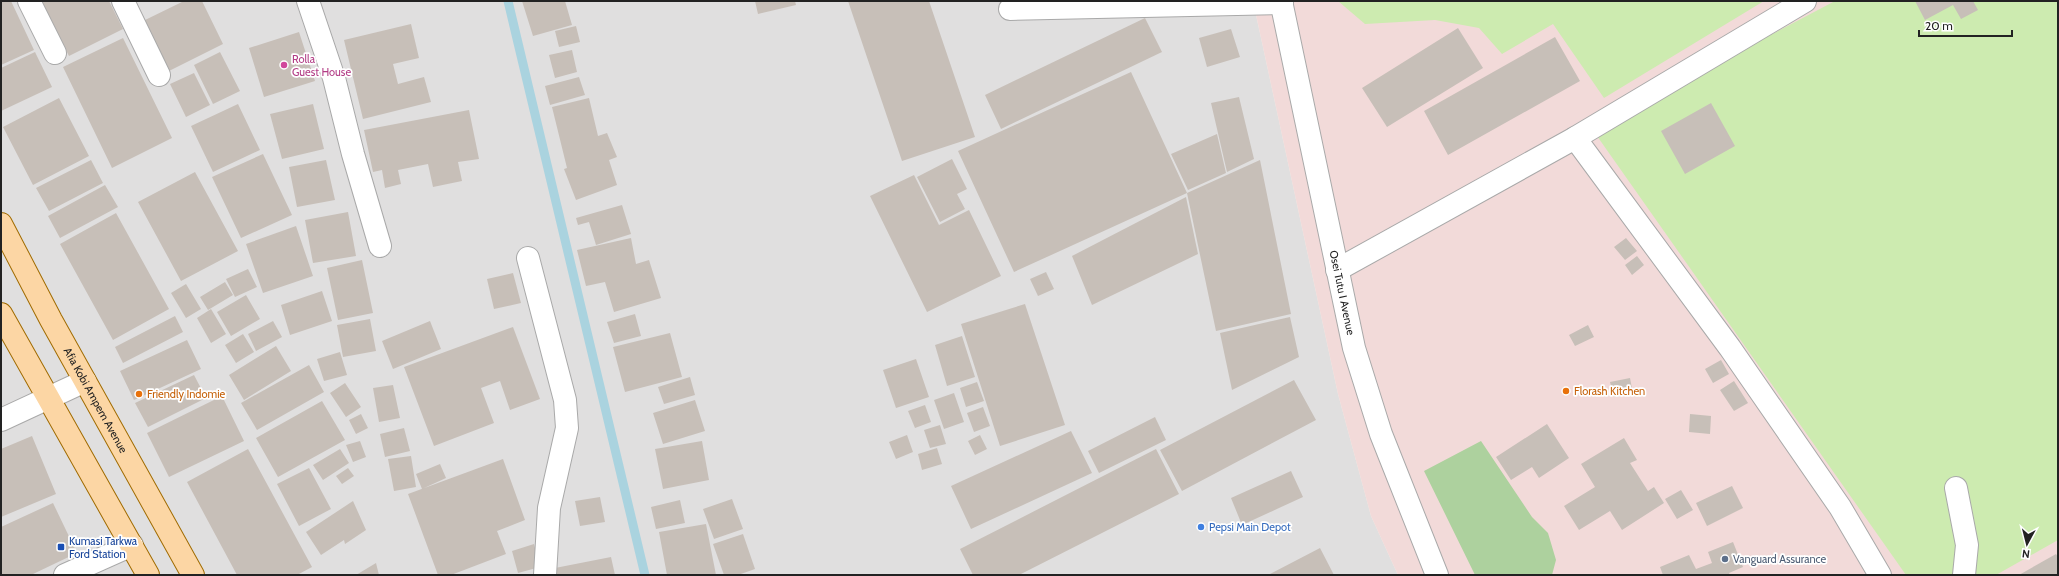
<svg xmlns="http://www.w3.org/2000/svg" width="2059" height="576" font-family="Cabin,sans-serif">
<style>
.residential{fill:#e0dfdf}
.commercial{fill:#f2dad9}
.grass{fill:#cdebb0}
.forest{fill:#add19e}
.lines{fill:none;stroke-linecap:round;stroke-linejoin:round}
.stream{stroke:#aad3df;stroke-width:9}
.building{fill:#c7bfb8}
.minor-casing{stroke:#a9a9a9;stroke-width:24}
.major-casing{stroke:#a06b00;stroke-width:24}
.minor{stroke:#fff;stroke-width:22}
.major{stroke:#fcd6a4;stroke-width:22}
.hotel-dot{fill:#d1479c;stroke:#fff;stroke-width:1.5}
.food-dot{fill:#e8710a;stroke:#fff;stroke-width:1.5}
.shop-dot{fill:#3f7fe0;stroke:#fff;stroke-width:1.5}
.transit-dot{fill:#1a4fb4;stroke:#fff;stroke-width:1.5}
.service-dot{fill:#5c6f8a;stroke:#fff;stroke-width:1.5}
.labels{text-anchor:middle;stroke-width:3.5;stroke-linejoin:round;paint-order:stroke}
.hotel-label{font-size:11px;fill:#b23c85;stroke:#fff;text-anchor:start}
.street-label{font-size:11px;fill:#222;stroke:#fff}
.food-label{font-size:11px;fill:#c56008;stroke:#fff;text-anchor:start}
.shop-label{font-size:11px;fill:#366cbe;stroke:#fff;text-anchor:start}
.transit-label{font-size:11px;fill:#164399;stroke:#fff;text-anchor:start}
.service-label{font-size:11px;fill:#4e5e75;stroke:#fff;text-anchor:start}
</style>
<rect width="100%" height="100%" fill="#f2efe9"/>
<path class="residential" d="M1 1H1253L1338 394 1371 516 1398 575H1Z"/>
<path class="commercial" d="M1253 1H2058V575H1398L1371 516 1338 394Z"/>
<path class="grass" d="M1338 1H1764L1604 98 1553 24 1502 54 1479 28 1435 20 1365 24Z
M1835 1H2058V540L1996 575H1906L1597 136 1738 52Z"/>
<path class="forest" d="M1481 441 1532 517 1548 533 1556 560 1552 575H1475L1424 471Z"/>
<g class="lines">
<path class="stream" d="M508 1 645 575"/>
</g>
<path class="building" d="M1 1H11L34 50 1 65Z
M41 1H109L123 29 69 56Z
M184 1H202L223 44 167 72 143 21Z
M522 1H565L572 25 533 36Z
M755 1H795L796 5 758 14Z
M848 1H929L975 137 902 161Z
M1915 1H1973L1978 10 1961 19 1953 5 1925 20Z
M1145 18 1162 52 1001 129 985 95Z
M411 24 419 58 393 64 398 84 424 77 431 102 363 119 344 40Z
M576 26 580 42 559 47 555 31Z
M1458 28 1483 68 1387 127 1362 88Z
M1231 29 1240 57 1207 67 1199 38Z
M299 32 315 81 264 97 249 48Z
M1555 37 1580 81 1448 155 1424 111Z
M123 38 172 138 112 168 63 67Z
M572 50 577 72 555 78 549 55Z
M35 52 52 87 1 111V68Z
M220 52 240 91 213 104 194 65Z
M1131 72 1187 193 1014 272 958 151Z
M194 73 210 105 186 117 170 84Z
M579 77 585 95 550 105 545 86Z
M1239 97 1254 159 1227 172 1211 103Z
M59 98 89 156 33 185 3 127Z
M589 98 598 136 607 133 617 157 609 160 617 185 576 200 564 169 567 168 552 107Z
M1711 103 1735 146 1685 174 1661 131Z
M238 104 260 150 213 172 191 126Z
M313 104 324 149 282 159 270 114Z
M469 110 479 159 458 162 462 181 433 187 428 164 398 170 401 184 385 188 382 170 373 172 364 130Z
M1217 134 1226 173 1188 190 1171 154Z
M263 154 292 215 241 238 212 177Z
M952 159 967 189 957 194 965 209 940 222 917 177Z
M91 160 103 183 49 211 36 188Z
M326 160 335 200 297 207 289 167Z
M1260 160 1291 314 1216 331 1187 193Z
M195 172 238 251 181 281 138 202Z
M914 175 939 225 969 210 1001 276 927 312 870 196Z
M105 185 118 207 60 238 48 216Z
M1186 197 1198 254 1092 305 1072 256Z
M622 205 631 234 596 245 589 222 578 225 576 218Z
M348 212 356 256 313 263 305 220Z
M116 213 169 309 113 340 60 244Z
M296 226 313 276 263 293 246 244Z
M631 238 636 264 649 260 661 298 614 312 605 282 586 286 577 250Z
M1626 238 1637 251 1625 260 1614 247Z
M1637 256 1644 265 1632 275 1625 265Z
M362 260 373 313 338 320 327 268Z
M248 269 257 287 235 297 226 279Z
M1046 272 1054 289 1038 296 1030 279Z
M513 273 521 303 494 309 487 279Z
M225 282 233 295 208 310 200 297Z
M186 284 201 309 186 318 171 293Z
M322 291 332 321 290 335 281 305Z
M246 295 260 319 231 336 217 312Z
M1025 304 1065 425 1000 446 961 324Z
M211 309 226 334 211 343 197 318Z
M635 314 641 336 614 343 607 322Z
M175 316 183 332 123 363 115 347Z
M1290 317 1299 357 1232 390 1220 333Z
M370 319 376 351 343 357 337 325Z
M273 321 282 337 256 351 248 334Z
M430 321 441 349 393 369 382 341Z
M1588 325 1594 337 1575 346 1569 335Z
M513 327 540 399 510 410 500 381 481 388 494 423 434 446 404 367Z
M670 333 682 377 625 392 613 347Z
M243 334 254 352 236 363 225 345Z
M962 336 975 377 947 386 935 345Z
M187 340 201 369 134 400 120 371Z
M276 346 291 371 244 400 229 375Z
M340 352 347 375 324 381 317 359Z
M916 359 929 397 896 408 883 370Z
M1721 360 1729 374 1713 383 1705 369Z
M309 365 324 392 257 430 241 403Z
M194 375 206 398 148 427 135 403Z
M690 377 695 395 664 404 658 387Z
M1630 378 1633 394 1614 397 1610 382Z
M1294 380 1316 420 1182 491 1160 450Z
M1734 381 1748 403 1734 411 1720 390Z
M977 382 984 401 966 407 960 388Z
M345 383 361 407 346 417 330 393Z
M393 385 400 418 379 422 373 388Z
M954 393 964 422 944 429 934 400Z
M222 396 244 441 169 477 147 433Z
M695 400 705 431 663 444 653 413Z
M322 401 345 440 278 477 256 438Z
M925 405 931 422 915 428 908 411Z
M983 407 990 426 974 432 967 413Z
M361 414 368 428 356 434 349 420Z
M1690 414 1711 416 1710 434 1689 432Z
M1155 417 1166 440 1099 473 1088 451Z
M1547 424 1569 458 1539 478 1532 467 1511 480 1496 457Z
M940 425 946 444 930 448 924 430Z
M404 428 410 451 385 457 380 434Z
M1071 431 1092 473 971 529 951 486Z
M907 435 913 452 896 459 889 442Z
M980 435 987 449 975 455 968 441Z
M32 436 56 494 1 517V449Z
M1624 438 1637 460 1630 463 1648 491 1654 487 1664 503 1622 530 1610 511 1579 530 1564 506 1595 487 1581 464Z
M360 441 366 457 353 462 346 445Z
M702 441 709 480 663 489 655 449Z
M937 448 942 464 922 470 918 454Z
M248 449 312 567 297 575H237L187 482Z
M340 449 349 463 323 480 313 465Z
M1156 449 1179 494 1019 575H973L960 549Z
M411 456 416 487 394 491 388 459Z
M503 459 525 520 497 531 506 554 451 575H438L408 494Z
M440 464 446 478 422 489 416 474Z
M309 468 331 509 299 526 277 484Z
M348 468 354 476 342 484 336 476Z
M1291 471 1303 497 1242 525 1231 498Z
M1732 486 1743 508 1707 526 1696 503Z
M1681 490 1693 510 1677 519 1665 499Z
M600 497 605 522 580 526 575 501Z
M732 499 743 529 714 539 703 509Z
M680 500 685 523 656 529 651 507Z
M353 501 366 530 345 544 344 540 321 555 306 532Z
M53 503 77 553 31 575H1V527Z
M706 524 716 575H667L659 532Z
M743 534 755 569 738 575H724L713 544Z
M1733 542 1743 567 1729 573 1730 575H1663L1660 567 1689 555 1696 569 1712 563 1708 552Z
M534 544 540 567 518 573 512 551Z
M1320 548 1334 575H1268Z
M2056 554 2058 557V575H2019Z
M611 557 615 575H557L555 568Z
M376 563 379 575H356Z"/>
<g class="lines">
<g class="minor-casing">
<g id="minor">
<path d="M29 1 55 53"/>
<path d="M123 1 159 75"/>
<path d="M308 1 334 78 353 154 380 246"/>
<path id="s1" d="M1281 1 1354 348 1381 434 1437 575"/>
<path d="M1010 9 1282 3"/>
<path d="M1575 138 1730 348 1840 507 1880 575"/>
<path d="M528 258 565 400 567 428 549 508 545 575"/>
<path d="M1337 270 1575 138 1805 1"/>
<path d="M1 420 85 381"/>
<path d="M1956 488 1967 545 1964 575"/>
<path d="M65 575 132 545"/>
</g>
</g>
<g class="major-casing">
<g id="major">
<path id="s2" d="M1 224 51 320 193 575"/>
<path d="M1 314 148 575"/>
</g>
</g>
<use href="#minor" class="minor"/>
<use href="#major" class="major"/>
</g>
<circle class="hotel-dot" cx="284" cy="65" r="4"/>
<g class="food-dot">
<circle cx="1566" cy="391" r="4"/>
<circle cx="139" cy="394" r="4"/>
</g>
<circle class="shop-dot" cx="1201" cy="527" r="4"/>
<rect class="transit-dot" x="57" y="543" width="8" height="8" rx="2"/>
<circle class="service-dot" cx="1725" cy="559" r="4"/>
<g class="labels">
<g class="hotel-label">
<text x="292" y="63">Rolla<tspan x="292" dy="13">Guest House</tspan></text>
</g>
<g class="street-label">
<text dy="4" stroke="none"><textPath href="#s1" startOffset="298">Osei Tutu I Avenue</textPath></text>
<text dy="4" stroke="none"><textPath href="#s2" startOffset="200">Afia Kobi Ampem Avenue</textPath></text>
</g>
<g class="food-label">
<text x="1574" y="395">Florash Kitchen</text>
<text x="147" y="398">Friendly Indomie</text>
</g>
<g class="shop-label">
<text x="1209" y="531">Pepsi Main Depot</text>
</g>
<g class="transit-label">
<text x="69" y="545">Kumasi Tarkwa<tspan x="69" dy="13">Ford Station</tspan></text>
</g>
<g class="service-label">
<text x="1733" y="563">Vanguard Assurance</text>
</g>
</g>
<rect width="2059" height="576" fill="none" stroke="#222222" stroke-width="4"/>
<g transform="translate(2027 544) rotate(187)" stroke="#ffffff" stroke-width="3" paint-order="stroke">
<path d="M0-3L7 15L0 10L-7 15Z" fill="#222222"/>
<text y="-6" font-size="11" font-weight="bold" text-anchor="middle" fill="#222222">N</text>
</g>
<path d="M1919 30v6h93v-6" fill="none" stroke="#222222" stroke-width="2"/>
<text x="1925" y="30" font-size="12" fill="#222222" stroke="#ffffff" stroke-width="3" paint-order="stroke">20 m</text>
</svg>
